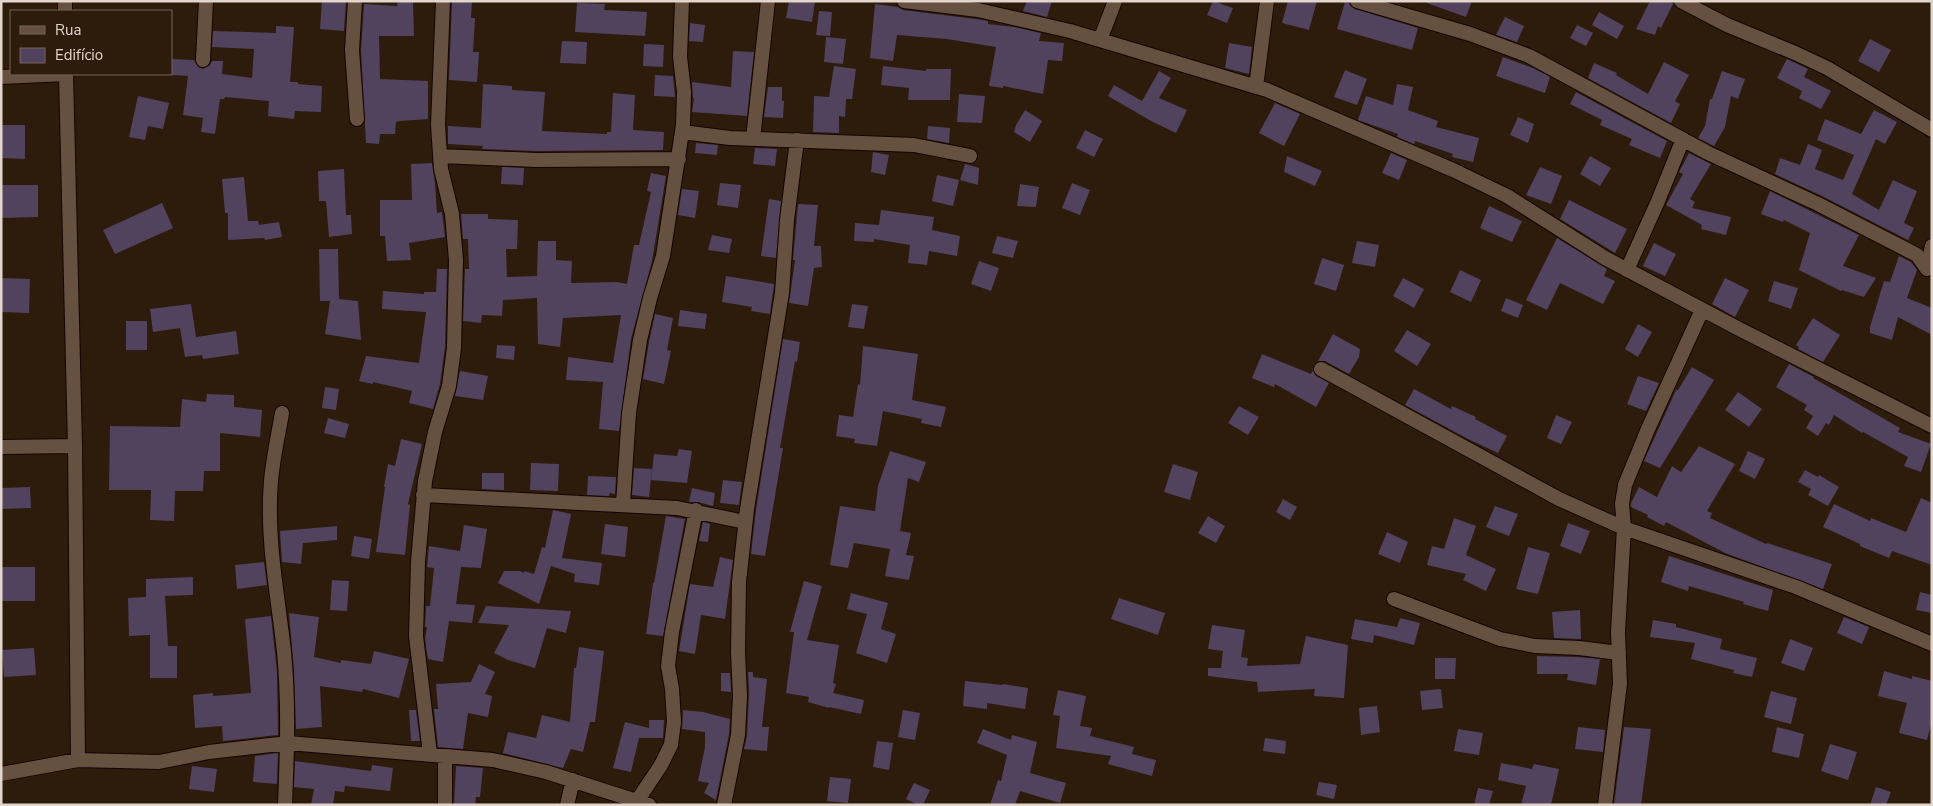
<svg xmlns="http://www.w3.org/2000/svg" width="1933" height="806" font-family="'Nunito Sans',sans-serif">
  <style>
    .building { fill: #51425e }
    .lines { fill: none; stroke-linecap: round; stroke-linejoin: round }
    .street-casing { stroke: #140500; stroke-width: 16 }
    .street { stroke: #665141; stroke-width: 14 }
  </style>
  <rect width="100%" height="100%" fill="#2d1b0c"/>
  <!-- building -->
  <path class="building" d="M322,1H346L344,31L320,29Z
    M398,1H413L414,36H379L380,79L428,81V119L400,121L396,122L395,134H380L379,144L366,143L361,50L364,4L397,6Z
    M452,1H472L471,18H475L473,52H479L477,82L449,80Z
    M789,1H815L812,22L786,18Z
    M1027,1H1052L1047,17L1023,11Z
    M1213,1L1233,8L1227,23L1207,15Z
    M1288,1H1317L1309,30L1282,23Z
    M1427,1H1472L1466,17L1427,3Z
    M1650,1H1672L1673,4L1661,28L1658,26L1655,35L1636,29Z
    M1345,2L1349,3L1355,9L1418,28L1412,50L1337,29Z
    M577,3L605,4L604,10L647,12L645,36L575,32Z
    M875,4L898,7L903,10L976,19L988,21V24L1014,27L1041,33L1039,41L1064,43L1062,61L1048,60L1043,94L1003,86V88L989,86L996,47L947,39L897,35L893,61L870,58Z
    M819,11L832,12L830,36L816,35Z
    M1599,12L1624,26L1617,39L1592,25Z
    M1505,17L1524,26L1517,42L1496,35Z
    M690,23L705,25L703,42L689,41Z
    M1577,25L1593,33L1586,46L1570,38Z
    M276,26L294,27L290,82H298V84L322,86L321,112L295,111L294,119L268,116L269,101L225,97L224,99H220L215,134L201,132L203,118L183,115L188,76L171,75V59L194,60L198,67L203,69L210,65L212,61H223L222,74L252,78L254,49L212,47L213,31L276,33Z
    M826,37L846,39L843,64L824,62Z
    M1870,39L1891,50L1879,72L1858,61Z
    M562,41L587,42L586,64L560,63Z
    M1229,43L1252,47L1249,74L1225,68Z
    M644,44L664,45L663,67L643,66Z
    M733,51L754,52L747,116L692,112L694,98H693L692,82L731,87Z
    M1503,57L1533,68L1550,77L1545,93L1496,76Z
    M1787,59L1808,69L1804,77L1831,91L1821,109L1799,98L1802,91L1777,78Z
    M1664,62L1689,75L1675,101L1680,104L1671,123L1588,78L1594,63L1617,73L1616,75L1648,94Z
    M834,66L856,69L852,99H846L845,117L839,116V133L813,132L814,96L829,97Z
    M883,66L926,71V69H951L950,100H908L909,88L881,85Z
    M1345,70L1367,79L1357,105L1334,97Z
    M1159,71L1171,78L1159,98L1187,110L1176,133L1151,121L1108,96L1114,85L1142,101Z
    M1722,71L1745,79L1738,99L1731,96L1725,127L1714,146L1698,138L1705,126L1710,99H1712Z
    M655,75L673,76L675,97L654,96Z
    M483,84L512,86V90L545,92L542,131L607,134V132H611L613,93L635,95L633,130L664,132L663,150L536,151L482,149L483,146L448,144V126L481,128Z
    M1397,84L1413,87L1408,110L1438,121L1436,127L1479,138L1473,162L1452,157L1453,154L1415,141L1414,144L1397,137L1398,134L1358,120L1366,96L1393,105Z
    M768,87H782V101H784L783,118L764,117Z
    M1576,92L1667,141L1660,158L1629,145L1632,139L1600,125L1602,120L1570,104Z
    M959,94L985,96L982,123L957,122Z
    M138,96L169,103L163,129L148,126L145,140L129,137Z
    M1275,103L1300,114L1284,146L1259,133Z
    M1025,110L1042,121L1030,142L1014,132L1016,125Z
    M1874,110L1897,122L1885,144L1876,139L1852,194L1879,210L1893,180L1917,191L1904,223L1914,228L1908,240L1822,196L1775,174L1780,158L1800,165L1808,144L1822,150L1815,169L1843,180L1854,155L1817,140L1825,119L1861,134Z
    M1518,117L1534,124L1528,143L1510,135Z
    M1,125H25V159L1,158Z
    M928,126L950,128L949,143L927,139Z
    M1085,130L1103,139L1094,157L1076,148Z
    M696,143L718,145L717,155L695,153Z
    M755,148L777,149L775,166L753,164Z
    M873,152L889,155L885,175L871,172Z
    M1391,153L1407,160L1399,180L1382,173Z
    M1689,153L1711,164L1690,199L1695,202L1692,208L1731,217L1726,235L1701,229L1702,225L1666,205L1683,174L1679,172Z
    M1287,156L1322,171L1315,186L1284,172Z
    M1590,156L1611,168L1600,186L1580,174Z
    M432,163L435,183L437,213L442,212L445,237L409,243L411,260L387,261L385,236H380V200H412L411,164Z
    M965,164L979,168L978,185L960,180Z
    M502,167L524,168L523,185L501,184Z
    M1540,167L1562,176L1551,204L1526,195Z
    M344,169L346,215H351L352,234L329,237L326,201H319L318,171Z
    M651,173L666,176L652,261L631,339L619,431L599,429L603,382L566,380L568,357L613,363L621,315L563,318L560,347L538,344L537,298L503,300L502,316L482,315L481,323L463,321L465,269H469L468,239H463L461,214H488V219L518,220L517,249H506L507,277L537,276L538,241H556V260L572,261L571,283L617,282L627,284L634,245H639L651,192L647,191Z
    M937,175L959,180L953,206L932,201Z
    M244,177L248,221H258L259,225L279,222L282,237L265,240L264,238L228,240V213H225L222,179Z
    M720,183L741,185L738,208L717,205Z
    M1072,183L1090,190L1080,215L1062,208Z
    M1020,184L1039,187L1036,207L1017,206Z
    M1,185H38V217L1,218Z
    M682,189L699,191L695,218L678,215Z
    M1770,191L1859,235L1843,266L1876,278L1864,297L1842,290L1841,291L1799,270L1810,233L1784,220L1783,222L1761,214Z
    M769,199L781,201L776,258L761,256Z
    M1569,200L1627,229L1615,253L1560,219Z
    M162,203L173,228L115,254L103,230Z
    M798,204L818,205L814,246H821L822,267L814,268L808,306L789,303L795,260H793Z
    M1489,206L1522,221L1512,242L1480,228Z
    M881,210L934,217L932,230L960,236L957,256L929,251L927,265L908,263L910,245L874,239V242L854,241L855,223L879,225Z
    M712,235L732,239L729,253L708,250Z
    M997,236L1018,241L1013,258L992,253Z
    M1557,238L1607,269L1604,276L1615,281L1603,304L1560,283L1547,310L1526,300Z
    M1357,241L1379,245L1375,267L1352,263Z
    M1654,243L1676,254L1665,276L1643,266Z
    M319,249H338L339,299L358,301L361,340L325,334L330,301H320Z
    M1899,256L1911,262L1917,270L1907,298L1932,308V335L1898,317L1892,340L1870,333V327L1884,281L1890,282Z
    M1322,258L1344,265L1336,291L1314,284Z
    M979,261L999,268L991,291L971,284Z
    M437,269H447L445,347L440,384L433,409L409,403L412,391L373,382V384L359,381L366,356L419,363L426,312L382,309L383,291L424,294V292H436Z
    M1460,270L1481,280L1471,302L1450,292Z
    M726,276L774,284L770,314L751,311L752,307L722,302Z
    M1,278L30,279L29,313L1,312Z
    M1403,278L1424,289L1414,308L1393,296Z
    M1725,278L1749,290L1735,317L1712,304Z
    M1774,281L1798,288L1791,309L1768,301Z
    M1506,298L1523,305L1518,318L1501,311Z
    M191,304L196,337L236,331L239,354L203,359L202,355L185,357L180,328L153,332L150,309Z
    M852,304L868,306L864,329L848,327Z
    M680,310L707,314L705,329L678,326Z
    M655,314L673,318L667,350L671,351L664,384L643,379L649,342Z
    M1813,318L1840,335L1823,362L1798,349L1799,347L1796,345Z
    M126,321H147V350H126Z
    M1638,324L1652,332L1638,357L1625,349Z
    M1407,330L1431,344L1417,366L1394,351Z
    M1333,334L1360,349L1359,357L1349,374L1325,361H1318Z
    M783,339L800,342L797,362L795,361L780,448H783L765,556L751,554L756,510Z
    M497,345L515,346L514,360L496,358Z
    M863,346L918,354L912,400L946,407L941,427L921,423L922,419L883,411L877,446L854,443L855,439L836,436L839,415L853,417L858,384L860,385Z
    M1262,354L1311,374L1313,370L1316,376L1329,383L1316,407L1275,384L1274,387L1252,378Z
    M1789,364L1814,377L1813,378L1900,428L1898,432L1931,444L1921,472L1904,466L1908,457L1863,432L1862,433L1834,415L1829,425L1826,423L1818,436L1806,428L1813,416L1804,410L1807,405L1776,387Z
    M1692,367L1714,380L1660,468L1644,461L1676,390H1678Z
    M460,371L488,376L483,400L455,396Z
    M1638,376L1659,383L1646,411L1627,404Z
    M325,387L339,389L336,410L322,408Z
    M1414,389L1451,409L1452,406L1476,417L1475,419L1507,436L1498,453L1466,438L1405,405Z
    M1738,392L1762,409L1749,427L1725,410Z
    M207,394L234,395V407L262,410L260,437L220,433V471H204L203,491H175L174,521L150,520L151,490H109L110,426L180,427L182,399L206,402Z
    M1239,406L1259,417L1248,435L1228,423Z
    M1556,415L1572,422L1561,444L1547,438Z
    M328,418L349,424L345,438L324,433Z
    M401,439L422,444L408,504L410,505L405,555L376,552L385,487H384L388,464L395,466Z
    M1699,446L1735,464L1707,511L1712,513L1710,518L1766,544L1767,543L1832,564L1823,589L1725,553L1666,522L1664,526L1647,517L1648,515L1631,507V503L1639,487L1657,497L1672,466L1681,472Z
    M679,449L692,451L687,483L651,480L654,454L677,456Z
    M890,451L926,462L919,482L908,478L900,531L911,533L906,555L914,556L909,580L885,576L890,549L854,543L848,568L830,565L840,506L875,511L878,486Z
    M1748,451L1765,459L1755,479L1739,471Z
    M531,463L559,464L558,491L530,490Z
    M1173,464L1198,472L1190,500L1164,492Z
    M634,468L652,469L649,497L632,495Z
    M1805,470L1818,477L1819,475L1839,487L1828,506L1808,495L1811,489L1798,482Z
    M482,473H504V490L482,489Z
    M588,476L616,477L615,494L610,493L609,496L587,495Z
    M723,480L742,482L739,505L720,503Z
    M30,487L31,508L1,509V488Z
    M692,488L715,493L713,506L698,502H689Z
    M1921,498L1932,503V565L1892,551L1889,558L1860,546V544L1823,527L1834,504L1870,521L1871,518L1906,532Z
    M1283,499L1297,507L1290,520L1276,512Z
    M1495,506L1518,514L1509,536L1486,527Z
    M553,510L571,514L562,558L602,563L599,585L574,582L575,574L551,566L539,604L498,583L504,571H520L524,573V571L534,574L542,547L545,548Z
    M666,516L685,519L663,636L646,634L653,583H654Z
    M1208,516L1225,526L1216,543L1198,533Z
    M1454,518L1476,526L1466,555L1496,569L1486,591L1463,580L1466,574L1427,565L1432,546L1444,549Z
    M703,522L710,524L708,542L699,541Z
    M1568,523L1590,531L1581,554L1560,546Z
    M605,524L628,527L625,557L601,554Z
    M464,525L487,529L481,568L461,567L456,604L475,605L472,623L449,621L443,662L428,659L425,639L427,627H425L426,606H430L434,568L427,567L429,546L460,551Z
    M337,526V540L303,543L301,564L282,562L280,531Z
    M1387,532L1408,542L1400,563L1378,554Z
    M354,536L372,539L369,559L351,556Z
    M1528,547L1550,553L1538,594L1516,589Z
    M1669,556L1773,590L1768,611L1743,604L1744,602L1689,586L1688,591L1661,582Z
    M720,557L733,560L725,619L701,615L695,654L679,651L690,584L713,587Z
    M264,562L267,585L237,589L235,565Z
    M1,567H35V601H1Z
    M193,577V595L165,596L168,646H177V678H150V635L129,636L128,598L146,597V579Z
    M332,580L349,581L347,611L330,610Z
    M804,581L822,586L807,640L839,645L833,683L836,684L833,693L864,700L861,714L829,707V708L808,702L809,697L786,693L794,632H790Z
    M1920,592L1932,595V613L1916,610Z
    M851,593L888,603L881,629L896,634L887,663L856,653L867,614L847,609Z
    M1119,598L1165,613L1158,635L1111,619Z
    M486,606L571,611L566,633L547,628L535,668L508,660L494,653L509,625L478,623Z
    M1580,610L1581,639L1554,638L1552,612Z
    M289,613L319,617L314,657L341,663V660L371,664L374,651L409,659L399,698L363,689L362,692L320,686L322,727L296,729L294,670Z
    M271,616L277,672L278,735L223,741L222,726L195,728L193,695L213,693V696L251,693L245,619Z
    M1844,617L1869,627L1862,644L1837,633Z
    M1400,618L1420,623L1414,645L1374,635L1373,643L1351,639L1355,619L1397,627Z
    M1653,620L1676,624V627L1722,639L1720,649L1757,658L1752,677L1733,673L1734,670L1691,659L1695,643L1650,637Z
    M1212,625L1245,630L1241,657L1248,658L1247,666L1300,664L1306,636L1348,645L1344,698L1314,696L1315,689L1258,692L1257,682L1208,676V668H1221L1223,651L1208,649Z
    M1790,639L1813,648L1804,671L1781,663Z
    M579,647L604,651L595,722H590L583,752L571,749L563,768L503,753L508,732L536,738L542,715L570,722L574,668H576Z
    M34,648L36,675L4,677L2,650Z
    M1537,656L1578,657L1600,659L1596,685L1567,680L1568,674H1537Z
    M1435,658H1456L1455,679H1435Z
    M479,664L495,672L485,694L492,696L488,717L468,713L463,749L438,747L434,709H438L436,684L471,682Z
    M1884,671L1912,679V676L1932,681V721L1927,740L1899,733L1907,703L1878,696Z
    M748,672H753V677L767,679L762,727H769L767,751L744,749L747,736L749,692Z
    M721,673H730L731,692L721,691Z
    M965,681L1002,685L1003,684L1028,688L1025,709L987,703V709L963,706Z
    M1441,689L1443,708L1422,710L1420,691Z
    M1058,690L1086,696L1080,726L1092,728L1090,736L1134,747L1132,754L1156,760L1152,776L1108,764L1111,756L1056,748L1060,716L1053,715Z
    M1771,691L1797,698L1791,724L1764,717Z
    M1377,706L1380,732L1361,735L1359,708Z
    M409,710H416L420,741H411Z
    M683,710L703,712L730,719L729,734L716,800L704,793L709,783L698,781L705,747V732L682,729Z
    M903,710L920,713L915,740L898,737Z
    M649,720H664L663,738H639L631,772L613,768L625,722L649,728Z
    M1578,727L1605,730L1603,752L1575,749Z
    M1624,727L1651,729L1641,805H1614Z
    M1777,727L1804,734L1799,758L1772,752Z
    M983,729L1011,740L1012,735L1037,742L1030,773L1066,783L1060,803L1020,791L1015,805H990L998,780L1001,781L1007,755L977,743Z
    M1458,729L1483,733L1479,755L1454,751Z
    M1265,738L1286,741L1285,754L1263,751Z
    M877,741L893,743L889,770L873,767Z
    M1830,744L1857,752L1848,780L1821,771Z
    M278,753L277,784L253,782L255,756Z
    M295,761L371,771L372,765L393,768L390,791L345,786L344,792L335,791L333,805H311L314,789L294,787Z
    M1501,763L1532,769L1534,764L1559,769L1551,805H1521L1526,786L1498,780Z
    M192,766L217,769L214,792L189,789Z
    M456,766L483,768L480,797H476L475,805H454Z
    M830,777L851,779L848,803L827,801Z
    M1319,782L1337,785L1334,799L1316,795Z
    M914,783L930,790L923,805H918L906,799Z
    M1876,787L1891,792L1886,805H1870Z
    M1478,788L1493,791L1489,805H1474Z"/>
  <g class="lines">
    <defs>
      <path id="street" d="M65,1V11
        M355,1L352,50L357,119
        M904,1L978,10L1070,31L1267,90L1453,170L1507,196L1605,258L1741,330L1932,426
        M1357,1L1470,34L1529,56L1708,153L1818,204L1917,255L1927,269L1932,246
        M1681,1L1727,25L1795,53L1827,68L1932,130
        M1100,40L1115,1
        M203,60L206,1
        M66,74L75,446L78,760
        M1,77L66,74
        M1256,87L1267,1
        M682,132L730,138L914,145L970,156
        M753,139L768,1
        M440,156L536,160L679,159
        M1627,270L1658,201L1683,139
        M1321,369L1559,499L1624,528L1796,587L1932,644
        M282,413C278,436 273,459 271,481C266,539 278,595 284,652C289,703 287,754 285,805
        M1,447L75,446
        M423,495L677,508L745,522
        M623,504L629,413L640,340L650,298L663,256L683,125L684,92L680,57L682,1
        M1394,599L1500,639L1535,646L1579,648L1619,653
        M430,754L416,636L418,562L425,481L435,432L449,386L454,348L456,260L452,214L441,169L438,125L443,1
        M1,774L78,760L159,762L209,752L288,743L493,760L546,772L649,805
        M637,801L661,765L671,745L674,722L672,689L668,666L672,632L696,510
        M445,805V756
        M567,805L573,780
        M724,805L738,735L740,696L738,652L739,582L747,509L782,293L787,220L797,140
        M1605,805L1620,684L1618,632L1624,528L1622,504L1625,485L1648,429L1702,310"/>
    </defs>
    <!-- street casing -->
    <use href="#street" class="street-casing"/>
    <!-- street -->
    <use href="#street" class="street"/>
  </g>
  <!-- border -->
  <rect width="1933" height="806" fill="none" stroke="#e2d5cc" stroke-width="5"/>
  <!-- legend -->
  <rect x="10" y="10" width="162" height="65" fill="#2d1b0c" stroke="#756559"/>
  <rect x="20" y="26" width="25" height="8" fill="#665141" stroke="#756559"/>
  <text x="55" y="35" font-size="15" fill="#e2d5cc">Rua</text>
  <rect x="20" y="48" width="25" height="15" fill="#51425e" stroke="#756559"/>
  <text x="55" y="60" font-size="15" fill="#e2d5cc">Edifício</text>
</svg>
